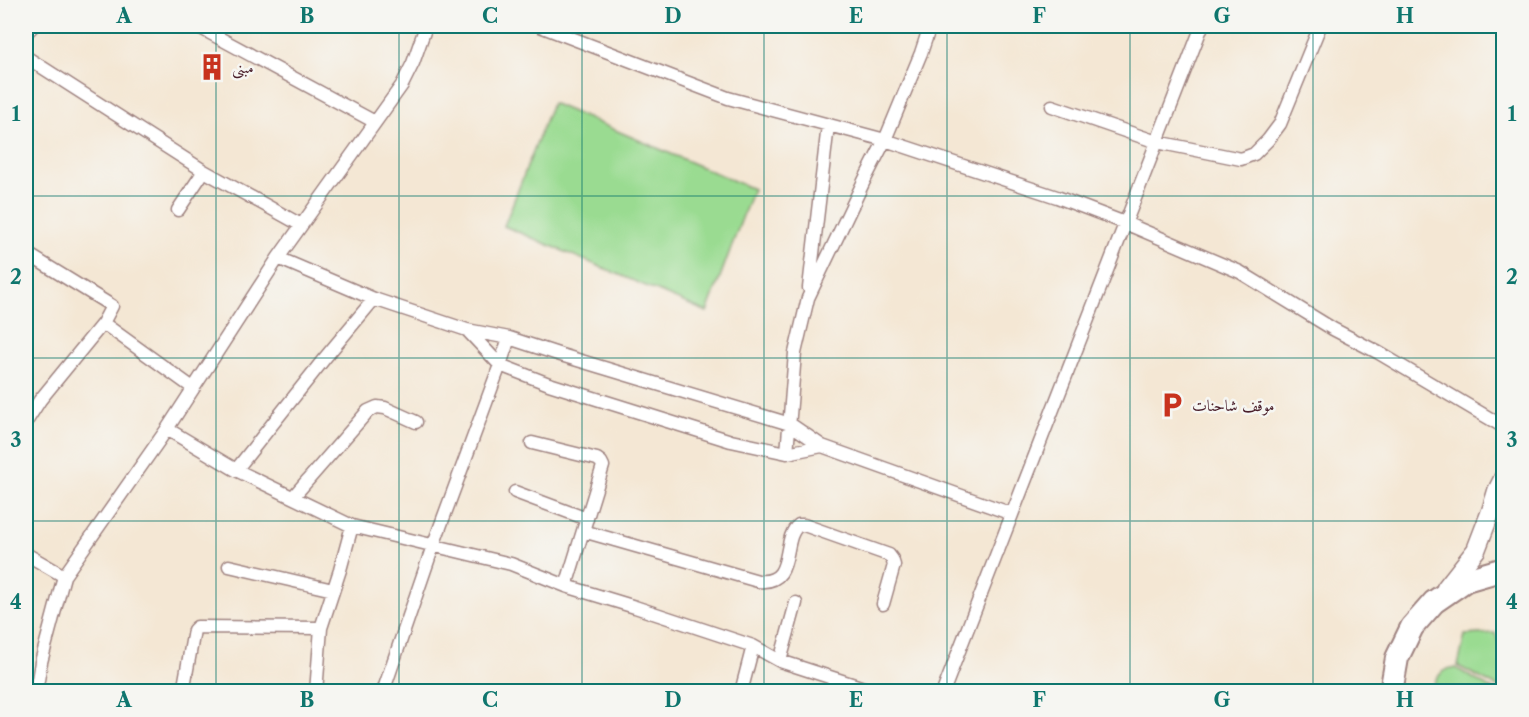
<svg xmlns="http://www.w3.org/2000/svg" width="1529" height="717" font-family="'Libre Caslon Text',Amiri,serif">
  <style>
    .green { fill: #9adb91; stroke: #727d5e; stroke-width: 1.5 }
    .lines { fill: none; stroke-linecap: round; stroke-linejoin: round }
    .street-casing { stroke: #9f8380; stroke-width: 15 }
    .secondary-casing { stroke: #9f8380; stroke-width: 21 }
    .highway-casing { stroke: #9f8380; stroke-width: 26 }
    .street { stroke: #fff; stroke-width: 12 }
    .secondary { stroke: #fff; stroke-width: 18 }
    .highway { stroke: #fff; stroke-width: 22 }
    .grid { fill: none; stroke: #0f766e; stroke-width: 1.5; stroke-opacity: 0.55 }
    .labels { text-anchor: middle; stroke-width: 5; stroke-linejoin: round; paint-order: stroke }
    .poi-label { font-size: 16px; fill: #4a1f2b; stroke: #f6f6f2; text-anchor: start }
    .neatline { fill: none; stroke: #0f766e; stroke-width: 2 }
    .grid-label { font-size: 20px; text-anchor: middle; font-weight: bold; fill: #0f766e }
  </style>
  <rect width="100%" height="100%" fill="#f6f6f2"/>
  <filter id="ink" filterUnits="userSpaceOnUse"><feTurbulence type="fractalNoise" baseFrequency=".0167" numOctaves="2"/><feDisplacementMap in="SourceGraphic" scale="12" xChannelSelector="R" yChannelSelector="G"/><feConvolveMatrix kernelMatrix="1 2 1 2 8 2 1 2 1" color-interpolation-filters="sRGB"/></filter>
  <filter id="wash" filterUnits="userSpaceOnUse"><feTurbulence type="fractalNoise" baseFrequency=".008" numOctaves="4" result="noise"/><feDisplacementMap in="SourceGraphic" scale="24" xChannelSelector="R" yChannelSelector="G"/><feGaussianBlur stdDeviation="1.35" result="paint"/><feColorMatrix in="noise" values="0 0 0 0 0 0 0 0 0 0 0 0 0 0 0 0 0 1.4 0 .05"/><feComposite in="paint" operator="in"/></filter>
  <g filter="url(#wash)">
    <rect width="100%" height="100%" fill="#f4e7d4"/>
    <!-- green -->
    <path class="green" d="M552,103L753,189L707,312L504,226Z
      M1495,633L1503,653V681L1499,688L1458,666L1465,635Z
      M1450,668H1456L1495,691H1434C1433,680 1439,673 1450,668Z"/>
  </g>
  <g filter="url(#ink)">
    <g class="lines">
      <defs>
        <path id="street" d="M197,26L375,122
          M540,26L728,98L885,140L1057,197L1125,223L1240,272L1333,329L1379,353L1504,427
          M26,33L33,26
          M26,57L204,171
          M1052,106L1157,142L1241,159L1254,154L1268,140L1280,124L1320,26
          M178,210L204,171L301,225
          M26,253L112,306L103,323L40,400L26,422
          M278,258L374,299L467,330L509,338L561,355L790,424L822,446L1012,514
          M809,288L828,125
          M103,323L193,388
          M467,330L500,365L549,384L731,441L787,453L822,446
          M167,429L236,470L324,359L374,299
          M532,443L597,459L601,462L603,466L566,586
          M787,453L795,353L808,298L864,181L885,140L921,53L930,26
          M236,470L352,526L511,564L566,586L635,607L753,646L780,661L876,692
          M515,492L587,519
          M293,497L368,411L377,407L385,408L416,422
          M583,531L758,581C797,585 780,538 799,525H804L889,555L892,559L894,565L883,604
          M26,554L64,576
          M229,566L333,590
          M780,661L796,603
          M36,692L41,662L64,576L167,429L278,258L402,85L413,63L426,26
          M183,692L194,630L197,627L321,628
          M316,692L321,628L340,570L352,526
          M383,692L433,546L500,365L509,338
          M741,692L753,646
          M943,692L1202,26"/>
        <path id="secondary" d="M1446,588L1476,550L1491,511L1497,491L1504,477"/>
        <path id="highway" d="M1391,692L1397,658L1412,627L1434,602L1466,580L1504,569"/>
      </defs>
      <!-- street casing -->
      <use href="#street" class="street-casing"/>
      <!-- secondary casing -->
      <use href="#secondary" class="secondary-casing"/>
      <!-- highway casing -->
      <use href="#highway" class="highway-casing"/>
      <!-- street -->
      <use href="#street" class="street"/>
      <!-- secondary -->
      <use href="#secondary" class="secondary"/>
      <!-- highway -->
      <use href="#highway" class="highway"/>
    </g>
  </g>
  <!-- grid -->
  <path class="grid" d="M216,26V692M399,26V692M582,26V692M764,26V692M947,26V692M1130,26V692M1313,26V692M26,196H1504M26,358H1504M26,521H1504"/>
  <!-- icons -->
  <defs>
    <symbol id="building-bare" viewBox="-9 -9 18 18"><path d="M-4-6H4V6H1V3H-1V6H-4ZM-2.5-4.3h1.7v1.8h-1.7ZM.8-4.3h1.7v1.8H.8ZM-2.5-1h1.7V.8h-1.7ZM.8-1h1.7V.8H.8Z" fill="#c8321e" stroke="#f6f6f2" stroke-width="2.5" paint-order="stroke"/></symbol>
    <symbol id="parking-bare" viewBox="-9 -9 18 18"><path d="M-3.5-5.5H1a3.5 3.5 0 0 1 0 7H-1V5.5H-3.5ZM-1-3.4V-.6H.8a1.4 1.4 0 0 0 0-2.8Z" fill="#c8321e" stroke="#f6f6f2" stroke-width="2.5" paint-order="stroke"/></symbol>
  </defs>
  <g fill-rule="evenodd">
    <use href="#building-bare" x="193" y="48" width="38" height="38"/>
    <use href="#parking-bare" x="1153" y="386" width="38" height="38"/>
  </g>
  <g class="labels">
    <!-- poi labels -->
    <g class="poi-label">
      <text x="232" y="73">مبنى</text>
      <text x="1192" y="411">موقف شاحنات</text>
    </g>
  </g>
  <!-- margin -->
  <rect width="1529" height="717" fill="none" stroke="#f6f6f2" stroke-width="66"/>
  <rect x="33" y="33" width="1463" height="651" class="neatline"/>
  <g class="grid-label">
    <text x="124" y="23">A</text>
    <text x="307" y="23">B</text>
    <text x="490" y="23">C</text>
    <text x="673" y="23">D</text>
    <text x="856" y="23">E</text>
    <text x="1039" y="23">F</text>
    <text x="1222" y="23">G</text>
    <text x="1405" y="23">H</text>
    <text x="16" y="121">1</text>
    <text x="1512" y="121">1</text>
    <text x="16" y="284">2</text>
    <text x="1512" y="284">2</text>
    <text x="16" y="447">3</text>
    <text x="1512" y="447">3</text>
    <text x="16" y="609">4</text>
    <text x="1512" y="609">4</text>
    <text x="124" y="707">A</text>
    <text x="307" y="707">B</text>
    <text x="490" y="707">C</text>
    <text x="673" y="707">D</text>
    <text x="856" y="707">E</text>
    <text x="1039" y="707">F</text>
    <text x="1222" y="707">G</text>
    <text x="1405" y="707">H</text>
  </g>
</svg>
